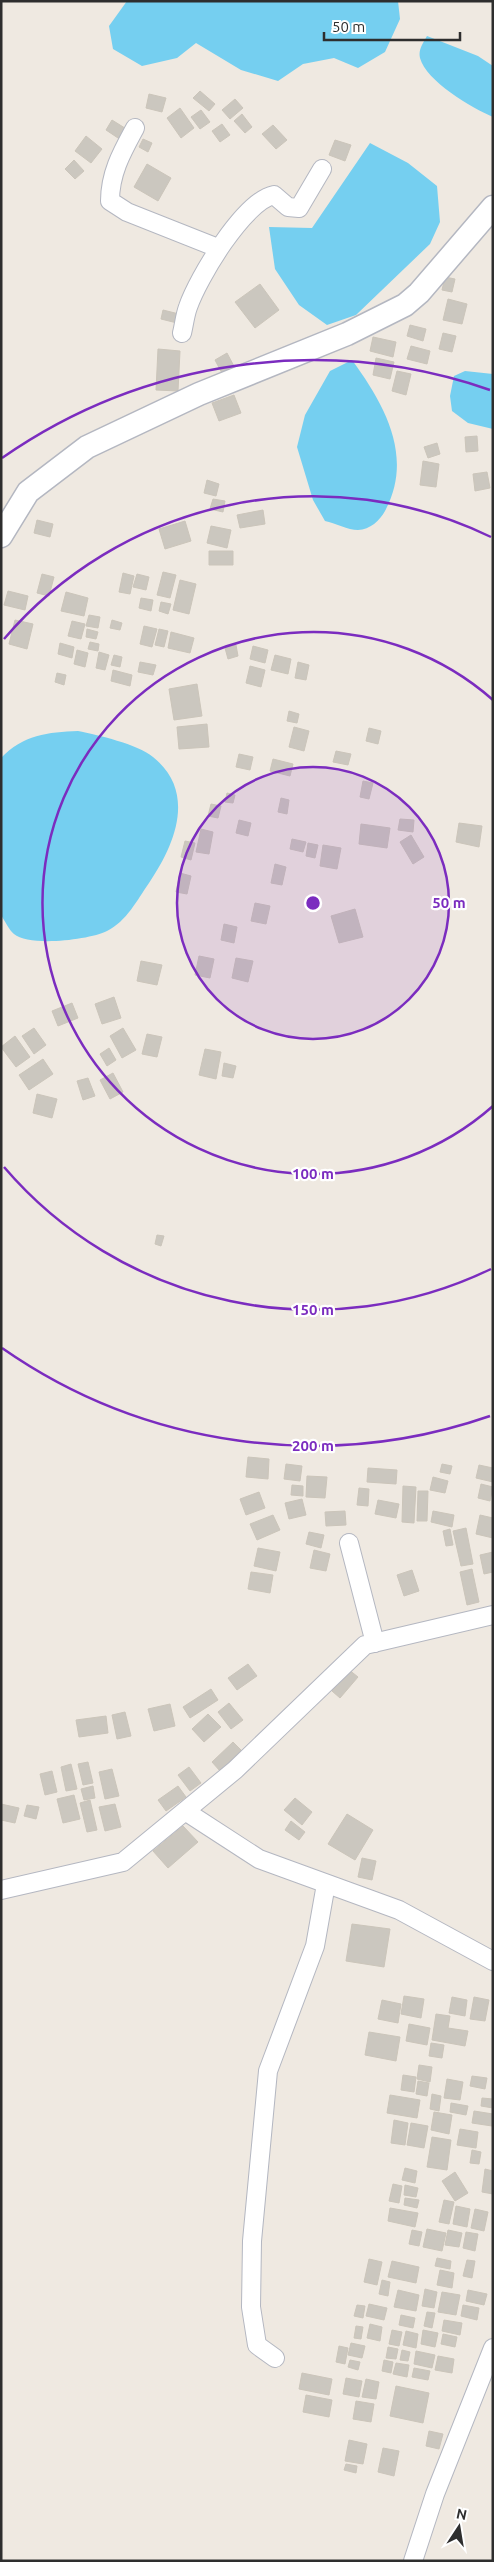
<svg xmlns="http://www.w3.org/2000/svg" width="494" height="2562" font-family="Ubuntu,sans-serif">
  <style>
    .water { fill: #75cff0 }
    .building { fill: #cbc7bf; stroke: #cbc5ba }
    .lines { fill: none; stroke-linecap: round; stroke-linejoin: round }
    .minor-casing { stroke: #b4b7c1; stroke-width: 20 }
    .tertiary-casing { stroke: #b4b7c1; stroke-width: 25 }
    .minor { stroke: #fff; stroke-width: 18 }
    .tertiary { stroke: #fff; stroke-width: 22 }
    .ring { fill: none; stroke: #7b2cbf; stroke-width: 2.5 }
    .centre { fill: #7b2cbf; stroke: #fff; stroke-width: 2.5 }
    .ring-label { font-size: 15px; text-anchor: middle; font-weight: bold; fill: #7b2cbf; stroke: #fff; stroke-width: 4.5; stroke-linejoin: round; paint-order: stroke }
  </style>
  <rect width="100%" height="100%" fill="#efe9e1"/>
  <!-- water -->
  <path class="water" d="M127,1H398L400,19L385,52L358,68L334,58L303,64L278,81L241,70L196,43L177,58L142,66L113,49L109,26Z
    M427,36L478,56L493,66V117C472,108 426,81 420,58C418,50 423,43 427,36Z
    M370,143L408,163L437,186L440,222L430,244L356,315L327,325L299,305L275,269L269,227L312,228Z
    M352,360C385,405 414,457 385,511C380,520 370,530 358,530C348,530 335,523 325,521L313,500L297,447L305,415L330,371Z
    M465,371L493,374V429L468,423L452,411L450,396L454,376Z
    M78,731C98,735 137,744 153,757C197,792 175,845 149,883C137,900 127,921 107,931C89,940 29,947 14,934C9,930 5,921 1,915V758C23,735 48,732 78,731Z"/>
  <!-- building -->
  <path class="building" d="M200,91L215,104L209,111L193,98Z
    M149,94L166,98L162,112L146,108Z
    M235,99L243,108L230,119L222,110Z
    M180,108L194,128L181,138L167,118Z
    M201,110L210,122L200,129L191,117Z
    M242,114L252,127L245,133L234,121Z
    M112,120L128,130L121,140L106,130Z
    M222,124L230,135L220,142L212,131Z
    M273,125L287,140L276,149L262,134Z
    M86,136L102,149L91,163L75,151Z
    M143,139L152,143L148,152L139,147Z
    M335,140L351,145L345,161L329,155Z
    M74,160L84,171L75,179L65,169Z
    M147,164L171,178L158,201L134,187Z
    M445,277L455,279L452,292L442,290Z
    M260,284L279,310L255,328L235,302Z
    M448,299L467,304L462,324L443,320Z
    M163,310L179,314L177,323L161,319Z
    M410,325L426,329L423,341L407,336Z
    M443,333L456,336L452,352L439,349Z
    M373,337L396,342L393,357L370,351Z
    M411,346L430,351L427,364L407,359Z
    M158,349L180,351L178,391L156,390Z
    M227,353L236,370L224,377L215,360Z
    M376,358L394,362L390,379L373,375Z
    M397,371L411,374L406,395L392,391Z
    M234,395L241,413L219,421L212,403Z
    M477,436L478,451L466,452L465,437Z
    M437,443L440,454L428,458L424,447Z
    M423,461L439,464L436,487L420,485Z
    M487,472L490,488L475,491L473,474Z
    M207,480L219,484L216,496L204,493Z
    M213,499L225,501L223,512L210,509Z
    M263,510L265,524L240,528L237,515Z
    M37,520L53,524L50,537L34,533Z
    M185,521L191,541L165,549L159,529Z
    M211,526L231,530L227,548L207,543Z
    M209,551H233V565H209Z
    M163,572L176,575L170,598L157,595Z
    M123,573L134,576L130,594L119,592Z
    M42,574L54,577L49,596L37,593Z
    M137,574L149,577L146,590L133,587Z
    M180,580L196,584L189,614L173,610Z
    M8,591L28,596L25,610L4,605Z
    M66,592L88,598L84,616L61,611Z
    M141,598L153,600L151,611L139,608Z
    M161,602L171,604L168,614L159,611Z
    M89,615L100,617L98,628L86,626Z
    M15,620L33,624L27,649L9,644Z
    M112,620L122,623L120,630L110,628Z
    M72,621L85,624L81,639L68,636Z
    M144,626L157,629L152,647L140,644Z
    M87,629L98,632L96,639L86,637Z
    M159,629L168,631L164,647L155,645Z
    M171,632L194,638L190,653L168,648Z
    M90,642L99,644L98,651L88,649Z
    M60,643L74,647L72,658L58,654Z
    M236,645L238,656L228,659L225,648Z
    M253,646L268,650L265,663L250,659Z
    M77,650L88,653L85,667L74,664Z
    M99,652L109,655L105,670L96,668Z
    M114,655L122,657L120,667L111,665Z
    M275,655L291,659L288,674L271,670Z
    M140,662L156,665L153,675L138,672Z
    M298,662L309,665L306,680L295,678Z
    M250,666L265,670L261,687L246,683Z
    M113,670L132,675L130,686L111,681Z
    M57,673L66,675L64,685L55,682Z
    M197,684L202,716L174,720L169,689Z
    M289,711L299,714L297,723L287,721Z
    M207,724L209,747L179,749L177,727Z
    M294,727L309,731L304,751L289,747Z
    M369,728L381,731L378,744L366,741Z
    M336,751L351,754L348,765L333,762Z
    M239,754L253,757L250,770L236,767Z
    M273,759L293,764L290,776L270,771Z
    M363,781L373,783L369,799L360,797Z
    M227,793L235,795L233,803L225,802Z
    M281,798L289,800L287,814L278,812Z
    M211,804L221,806L218,818L208,816Z
    M400,819L414,820L413,832L398,830Z
    M239,820L251,823L248,836L236,833Z
    M459,823L482,826L479,847L456,842Z
    M361,824L390,828L387,848L359,844Z
    M201,829L213,832L209,854L196,852Z
    M411,835L424,857L413,864L400,842Z
    M292,839L306,842L303,852L290,849Z
    M185,841L195,843L191,860L181,857Z
    M308,843L318,845L315,858L306,856Z
    M323,845L341,848L337,869L320,866Z
    M275,864L286,867L282,885L271,883Z
    M180,873L191,876L187,894L176,892Z
    M255,903L270,906L266,924L251,921Z
    M355,909L363,937L339,943L331,916Z
    M224,924L237,927L234,943L221,940Z
    M199,956L214,959L210,978L195,975Z
    M236,958L253,961L248,982L232,978Z
    M141,961L162,965L157,985L137,981Z
    M114,997L121,1018L102,1024L95,1004Z
    M72,1003L78,1018L58,1026L52,1011Z
    M34,1028L46,1045L34,1054L22,1036Z
    M123,1028L136,1050L122,1058L110,1036Z
    M147,1034L162,1037L157,1057L142,1054Z
    M15,1036L30,1057L16,1067L1,1047Z
    M109,1048L116,1060L107,1066L100,1054Z
    M205,1049L221,1052L216,1079L199,1075Z
    M43,1059L53,1074L29,1090L19,1075Z
    M224,1063L236,1066L233,1078L222,1076Z
    M113,1073L123,1092L110,1099L100,1080Z
    M88,1078L95,1096L83,1100L77,1081Z
    M37,1094L57,1099L52,1118L33,1113Z
    M157,1235L164,1236L161,1246L155,1244Z
    M248,1457L269,1459L268,1479L246,1477Z
    M286,1464L302,1466L300,1481L284,1479Z
    M442,1464L452,1466L450,1474L440,1472Z
    M479,1465L493,1468V1482L476,1478Z
    M368,1468L397,1470L396,1484L367,1482Z
    M307,1476L327,1477L325,1498L306,1497Z
    M433,1477L448,1481L445,1493L430,1490Z
    M481,1484L493,1487L490,1501L478,1498Z
    M292,1485L303,1486V1496L291,1495Z
    M403,1486L416,1487L414,1523L402,1522Z
    M359,1488L369,1489L368,1506L357,1505Z
    M418,1491H428L427,1521H417Z
    M259,1492L265,1508L246,1515L240,1499Z
    M302,1499L306,1515L289,1519L285,1503Z
    M378,1500L399,1504L396,1518L375,1514Z
    M345,1511L346,1525L326,1526L325,1512Z
    M433,1511L454,1515L452,1527L431,1522Z
    M273,1515L280,1530L257,1540L250,1524Z
    M480,1515L493,1518V1538L476,1534Z
    M466,1528L473,1564L461,1566L453,1531Z
    M450,1529L453,1545L446,1546L443,1531Z
    M309,1532L324,1535L321,1548L306,1544Z
    M258,1548L280,1552L276,1571L254,1566Z
    M314,1550L330,1554L326,1571L310,1568Z
    M493,1552V1572L484,1574L480,1555Z
    M472,1569L479,1602L467,1605L460,1572Z
    M412,1570L419,1591L404,1596L397,1575Z
    M251,1572L273,1575L270,1593L248,1589Z
    M248,1664L257,1676L237,1690L228,1678Z
    M348,1669L358,1677L340,1698L332,1691Z
    M211,1689L218,1700L190,1718L183,1707Z
    M229,1703L243,1720L231,1729L218,1712Z
    M170,1704L175,1726L154,1731L148,1709Z
    M125,1712L131,1736L117,1739L112,1715Z
    M208,1714L221,1727L204,1742L192,1729Z
    M106,1716L108,1733L79,1737L76,1720Z
    M233,1742L241,1750L220,1771L212,1762Z
    M88,1762L93,1783L83,1785L78,1764Z
    M71,1764L77,1789L66,1791L61,1767Z
    M189,1767L201,1783L190,1791L178,1775Z
    M112,1769L119,1796L105,1799L99,1772Z
    M52,1771L57,1792L45,1795L40,1774Z
    M93,1786L95,1798L84,1800L81,1789Z
    M178,1786L186,1797L166,1811L158,1800Z
    M74,1795L80,1819L63,1823L57,1799Z
    M295,1798L312,1812L302,1825L284,1810Z
    M90,1800L97,1830L87,1832L80,1803Z
    M1,1804L19,1808L15,1823L1,1820Z
    M115,1804L121,1827L105,1831L99,1807Z
    M27,1805L39,1807L36,1819L24,1816Z
    M347,1814L373,1830L355,1860L328,1844Z
    M291,1821L305,1832L299,1840L285,1830Z
    M183,1826L198,1842L168,1868L153,1851Z
    M362,1858L376,1861L372,1880L358,1877Z
    M352,1924L390,1929L384,1967L346,1961Z
    M404,1996L424,1999L421,2018L401,2014Z
    M452,1997L467,2000L465,2016L449,2013Z
    M474,1997L489,2000L485,2021L470,2019Z
    M382,2000L401,2004L398,2023L378,2019Z
    M436,2014L450,2016L448,2028L468,2031L465,2046L432,2040Z
    M409,2024L430,2028L427,2045L406,2041Z
    M369,2032L400,2037L396,2061L365,2055Z
    M431,2043L444,2045L442,2058L429,2056Z
    M419,2065L432,2067L430,2082L417,2079Z
    M403,2075L416,2077L414,2092L401,2090Z
    M472,2076L487,2078L485,2089L470,2086Z
    M447,2079L463,2082L460,2100L444,2098Z
    M418,2081L429,2083L427,2096L416,2094Z
    M432,2094L441,2096L439,2111L430,2109Z
    M390,2095L420,2100L417,2118L387,2113Z
    M482,2098L493,2099V2108L481,2106Z
    M451,2103L468,2106L466,2115L450,2112Z
    M474,2111L493,2114L492,2126L472,2123Z
    M434,2112L452,2115L449,2134L431,2130Z
    M394,2120L408,2123L405,2145L391,2143Z
    M411,2123L428,2126L424,2148L407,2145Z
    M460,2129L478,2132L476,2148L457,2145Z
    M432,2137L451,2140L447,2170L427,2167Z
    M472,2150L481,2152L479,2164L470,2163Z
    M405,2168L417,2171L415,2183L402,2180Z
    M485,2169L493,2171V2194L482,2192Z
    M455,2172L468,2193L455,2201L442,2181Z
    M393,2184L402,2186L399,2203L389,2201Z
    M405,2185L418,2188L416,2197L404,2195Z
    M405,2198L419,2200L417,2208L404,2205Z
    M444,2200L454,2202L449,2224L439,2222Z
    M456,2206L470,2209L467,2227L453,2224Z
    M390,2208L418,2213L415,2227L388,2221Z
    M475,2209L488,2212L484,2231L471,2228Z
    M427,2229L446,2233L442,2251L423,2247Z
    M412,2230L422,2232L419,2246L409,2244Z
    M448,2230L462,2233L459,2247L445,2245Z
    M466,2232L478,2234L475,2251L463,2248Z
    M437,2258L451,2261L450,2269L435,2266Z
    M369,2259L382,2262L377,2285L364,2282Z
    M467,2260L475,2261L472,2278L463,2276Z
    M392,2261L419,2267L416,2283L388,2277Z
    M440,2270L454,2273L452,2288L437,2285Z
    M382,2280L390,2282L388,2296L379,2294Z
    M425,2289L437,2292L434,2308L422,2306Z
    M398,2290L419,2295L416,2311L394,2307Z
    M468,2290L487,2294L484,2305L466,2301Z
    M442,2292L460,2295L456,2315L438,2312Z
    M369,2304L387,2308L384,2320L366,2316Z
    M357,2305L365,2306L363,2318L354,2316Z
    M463,2305L479,2308L477,2320L461,2316Z
    M427,2312L435,2313L432,2328L424,2326Z
    M401,2315L415,2318L413,2328L399,2325Z
    M444,2320L462,2323L460,2335L442,2331Z
    M370,2324L382,2327L380,2341L367,2338Z
    M356,2326L363,2327L361,2339L354,2338Z
    M392,2330L402,2332L399,2346L389,2344Z
    M423,2330L438,2333L435,2347L421,2344Z
    M406,2331L418,2334L416,2348L403,2345Z
    M443,2334L457,2337L455,2347L441,2344Z
    M351,2343L365,2346L362,2358L348,2355Z
    M339,2346L348,2348L345,2364L336,2362Z
    M388,2347L398,2349L396,2359L386,2358Z
    M402,2350L410,2352L408,2361L400,2360Z
    M416,2351L435,2355L432,2368L414,2364Z
    M438,2356L454,2359L452,2373L435,2370Z
    M350,2360L360,2362L358,2370L348,2367Z
    M384,2360L393,2362L391,2373L382,2371Z
    M396,2363L409,2365L407,2377L393,2374Z
    M414,2368L430,2371L428,2380L412,2377Z
    M302,2373L332,2379L329,2395L299,2389Z
    M346,2378L362,2381L359,2397L343,2394Z
    M366,2379L379,2382L376,2399L362,2397Z
    M396,2386L429,2393L423,2423L390,2416Z
    M306,2395L332,2400L329,2417L303,2412Z
    M356,2401L374,2404L371,2422L353,2419Z
    M429,2431L443,2434L439,2449L426,2446Z
    M349,2440L367,2444L363,2464L345,2461Z
    M383,2448L399,2451L394,2476L378,2472Z
    M346,2464L357,2466L356,2473L344,2470Z"/>
  <g class="lines">
    <defs>
      <path id="minor" d="M135,128C122,152 110,173 110,201L127,212L218,248
        M182,333C184,325 185,315 188,307C198,278 244,201 274,195L288,207L299,208L322,169
        M349,1543L375,1643
        M185,1811L259,1859L399,1910L493,1961
        M1,1890L123,1862L235,1770L365,1645L493,1615
        M275,2358L257,2345L251,2307L252,2241L268,2071L315,1946L326,1884
        M413,2561L435,2494L493,2348"/>
      <path id="tertiary" d="M1,536L28,492L87,447L199,394L347,334L405,305L419,293L493,207"/>
    </defs>
    <!-- minor casing -->
    <use href="#minor" class="minor-casing"/>
    <!-- tertiary casing -->
    <use href="#tertiary" class="tertiary-casing"/>
    <!-- minor -->
    <use href="#minor" class="minor"/>
    <!-- tertiary -->
    <use href="#tertiary" class="tertiary"/>
  </g>
  <!-- distance rings -->
  <circle cx="313" cy="903" r="136" fill="#7b2cbf" fill-opacity=".12"/>
  <g class="ring">
    <circle cx="313" cy="903" r="136"/>
    <path d="M493 1106A271 271 0 1 1 493 700"/>
    <path d="M491 1269A407 407 0 0 1 4 1167M4 639A407 407 0 0 1 491 537"/>
    <path d="M490 1416A543 543 0 0 1 2 1348M2 458A543 543 0 0 1 490 390"/>
  </g>
  <circle cx="313" cy="903" r="8" class="centre"/>
  <g class="ring-label">
    <text x="449" y="908">50 m</text>
    <text x="313" y="1179">100 m</text>
    <text x="313" y="1315">150 m</text>
    <text x="313" y="1451">200 m</text>
  </g>
  <!-- border -->
  <rect width="494" height="2562" fill="none" stroke="#2e2e2e" stroke-width="5"/>
  <!-- north arrow -->
  <g transform="translate(459 2527) rotate(12)" stroke="#ffffff" stroke-width="4" paint-order="stroke">
  <path d="M0-4L9 19L0 12L-9 19Z" fill="#2e2e2e"/>
  <text y="-8" font-size="14" font-weight="bold" text-anchor="middle" fill="#2e2e2e">N</text>
  </g>
  <!-- scale -->
  <path d="M324 32v8h136v-8" fill="none" stroke="#2e2e2e" stroke-width="2.5"/>
  <text x="332" y="32" font-size="15" fill="#2e2e2e" stroke="#ffffff" stroke-width="4" paint-order="stroke">50 m</text>
</svg>
